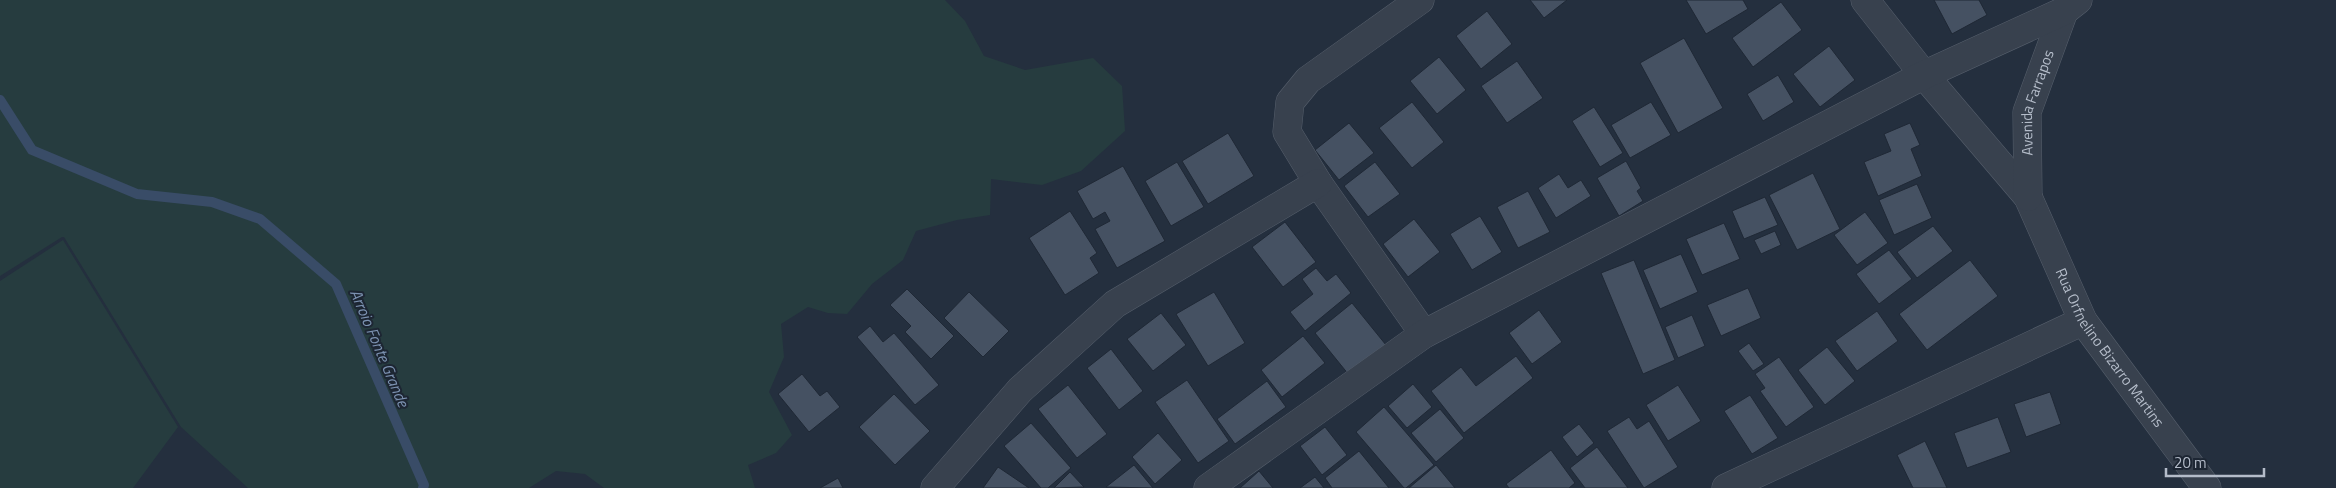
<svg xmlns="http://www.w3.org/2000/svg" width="2336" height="488" font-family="'Titillium Web',sans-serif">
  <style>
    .green { fill: #263c3f }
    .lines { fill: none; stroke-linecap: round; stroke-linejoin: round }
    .stream { stroke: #394c67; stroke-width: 10 }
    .building { fill: #455162; stroke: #1f2835 }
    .minor-casing { stroke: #565f6c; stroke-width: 29 }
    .minor { stroke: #38414e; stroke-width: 28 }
    .labels { text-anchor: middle; stroke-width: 4; stroke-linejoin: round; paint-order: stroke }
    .street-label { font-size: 15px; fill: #b4bcc9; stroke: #1d2633 }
    .water-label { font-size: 16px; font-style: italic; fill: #7c92b1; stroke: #1d2633 }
  </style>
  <rect width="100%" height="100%" fill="#242f3e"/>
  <!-- green -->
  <path class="green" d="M0,0H945L965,21L984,56L1025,70L1093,58L1122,86L1125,131L1081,171L1042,185L991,179L990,215L957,220L916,231L903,260L872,284L847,314L828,313L808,307L781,324L784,357L769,392L792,435L776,453L748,465L755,488H604L585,474L556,471L529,488H248L181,427L64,237H62L0,276Z
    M63,240L178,427L133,488H0V281Z"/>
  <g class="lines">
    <!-- stream -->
    <path class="stream" d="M0,100L32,150L137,194L212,202L260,219L336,284L424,485L423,488"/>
  </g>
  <!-- building -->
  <path class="building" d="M1530,0H1567L1544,18Z
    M1686,0H1743L1748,9L1706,34Z
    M1934,0H1979L1987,15L1952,34Z
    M1781,2L1802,30L1753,67L1732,38Z
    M1487,11L1512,44L1481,69L1456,36Z
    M1684,38L1723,108L1678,133L1640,63Z
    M1829,46L1855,80L1820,107L1793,74Z
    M1439,57L1466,90L1437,114L1410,81Z
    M1517,61L1543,98L1507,123L1481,86Z
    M1778,75L1794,102L1763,121L1747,94Z
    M1412,102L1444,142L1412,168L1379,128Z
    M1651,102L1671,135L1630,158L1611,125Z
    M1594,107L1623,153L1600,167L1572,121Z
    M1349,123L1374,153L1339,180L1315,150Z
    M1910,123L1920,145L1911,149L1922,176L1878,196L1864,162L1891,151L1884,134Z
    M1228,133L1254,176L1208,204L1182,161Z
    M1626,161L1641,188L1637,191L1643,201L1619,216L1597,178Z
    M1177,162L1204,207L1171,226L1145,181Z
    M1375,162L1400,194L1368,217L1344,186Z
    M1123,166L1165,241L1117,268L1095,229L1110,221L1105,212L1093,219L1077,191Z
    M1813,173L1840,229L1797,250L1769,195Z
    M1559,174L1568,188L1581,180L1591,196L1556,218L1538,188Z
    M1917,184L1932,218L1894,235L1879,200Z
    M1528,191L1550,232L1518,248L1497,207Z
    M1765,197L1778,225L1744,239L1732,211Z
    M1070,211L1097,253L1090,258L1099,273L1065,295L1029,238Z
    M1865,212L1888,243L1857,265L1834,235Z
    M1480,216L1502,252L1472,270L1450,234Z
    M1414,219L1440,252L1408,277L1383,244Z
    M1285,222L1316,262L1283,287L1252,247Z
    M1724,223L1740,259L1702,275L1686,239Z
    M1933,226L1953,251L1917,278L1897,252Z
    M1775,231L1781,245L1761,254L1754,240Z
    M1889,250L1912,279L1879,304L1856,274Z
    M1681,254L1698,292L1660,309L1643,270Z
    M1634,260L1675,360L1643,374L1601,273Z
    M1970,260L1998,296L1927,350L1899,314Z
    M1316,268L1327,281L1336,274L1351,293L1305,331L1290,312L1313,294L1302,279Z
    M1748,288L1761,318L1721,336L1707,305Z
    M907,289L954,336L931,359L905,332L911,326L890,305Z
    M969,292L1009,331L983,357L944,318Z
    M1214,292L1245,343L1208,366L1176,314Z
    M1352,303L1386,345L1349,375L1315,333Z
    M1539,310L1562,342L1532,364L1509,333Z
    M1877,311L1898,341L1857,371L1835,341Z
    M1161,313L1186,345L1153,371L1127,339Z
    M1692,315L1705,346L1678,358L1665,327Z
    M870,326L883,342L894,333L939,385L915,405L857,337Z
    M1303,336L1325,363L1282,397L1261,370Z
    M1749,343L1764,364L1753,371L1738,351Z
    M1827,347L1855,381L1825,405L1798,370Z
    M1111,349L1143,391L1119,410L1087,368Z
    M1516,356L1533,378L1464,433L1431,391L1461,367L1476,386Z
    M1779,357L1814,407L1786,427L1760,391L1765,388L1755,374Z
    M802,374L820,396L827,391L840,407L809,432L778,394Z
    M1187,380L1229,441L1198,463L1155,402Z
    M1267,381L1286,407L1235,444L1217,419Z
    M1413,384L1432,407L1407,428L1388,406Z
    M1068,385L1107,434L1077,458L1038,409Z
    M1678,385L1701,421L1668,441L1646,405Z
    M2050,392L2061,424L2026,437L2014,404Z
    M894,394L930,431L895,465L859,427Z
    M1750,395L1778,438L1752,454L1724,411Z
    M1384,407L1434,465L1406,488H1404L1356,432Z
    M1440,409L1464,438L1436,462L1411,433Z
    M1629,417L1637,429L1649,421L1678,467L1644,488L1607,431Z
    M1998,417L2011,452L1967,468L1954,433Z
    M1031,423L1071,468L1048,488H1041L1004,446Z
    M1579,424L1594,443L1577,457L1562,437Z
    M1325,427L1347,455L1322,475L1300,446Z
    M1158,433L1182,460L1155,484L1132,457Z
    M1925,441L1947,488H1913L1897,455Z
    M1597,447L1628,488H1585L1570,468Z
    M1551,450L1575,483L1569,488H1509L1506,484Z
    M1359,451L1389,488H1332L1325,478Z
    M1134,465L1153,488L1106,487Z
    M1436,465L1455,488H1409Z
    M998,467L1029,488H983Z
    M1259,471L1273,488H1240Z
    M1070,472L1084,487L1054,488Z
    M1315,477L1324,488H1300Z
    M838,478L843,488H820Z"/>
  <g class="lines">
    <defs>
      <g id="minor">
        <path d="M1420,0L1308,80L1290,102L1287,132L1318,183L1424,334"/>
        <path id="s1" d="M1865,0L1924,75L2028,197L2083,321L2207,488"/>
        <path id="s2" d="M2028,197L2027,112L2064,11"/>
        <path d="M935,488L1020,390L1115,304L1318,183"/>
        <path d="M1208,488L1424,334L1924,75L2064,11L2078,0"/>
        <path d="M1726,488L2083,321"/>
      </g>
    </defs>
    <!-- minor casing -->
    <use href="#minor" class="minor-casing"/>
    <!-- minor -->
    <use href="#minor" class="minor"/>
  </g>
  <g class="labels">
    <!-- street labels -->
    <g class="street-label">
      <text dy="5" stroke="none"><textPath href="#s2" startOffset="96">Avenida Farrapos</textPath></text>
      <text dy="5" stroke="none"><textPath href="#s1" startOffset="428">Rua Orfnelino Bizarro Martins</textPath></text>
    </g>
    <!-- water labels -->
    <g class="water-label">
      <text transform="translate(380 348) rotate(67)" y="6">Arroio Fonte Grande</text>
    </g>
  </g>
  <!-- scale -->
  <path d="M2166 468v8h98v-8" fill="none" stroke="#b4bcc9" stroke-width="2.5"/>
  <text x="2174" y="468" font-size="15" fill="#b4bcc9" stroke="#1d2633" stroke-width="4" paint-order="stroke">20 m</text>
</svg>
